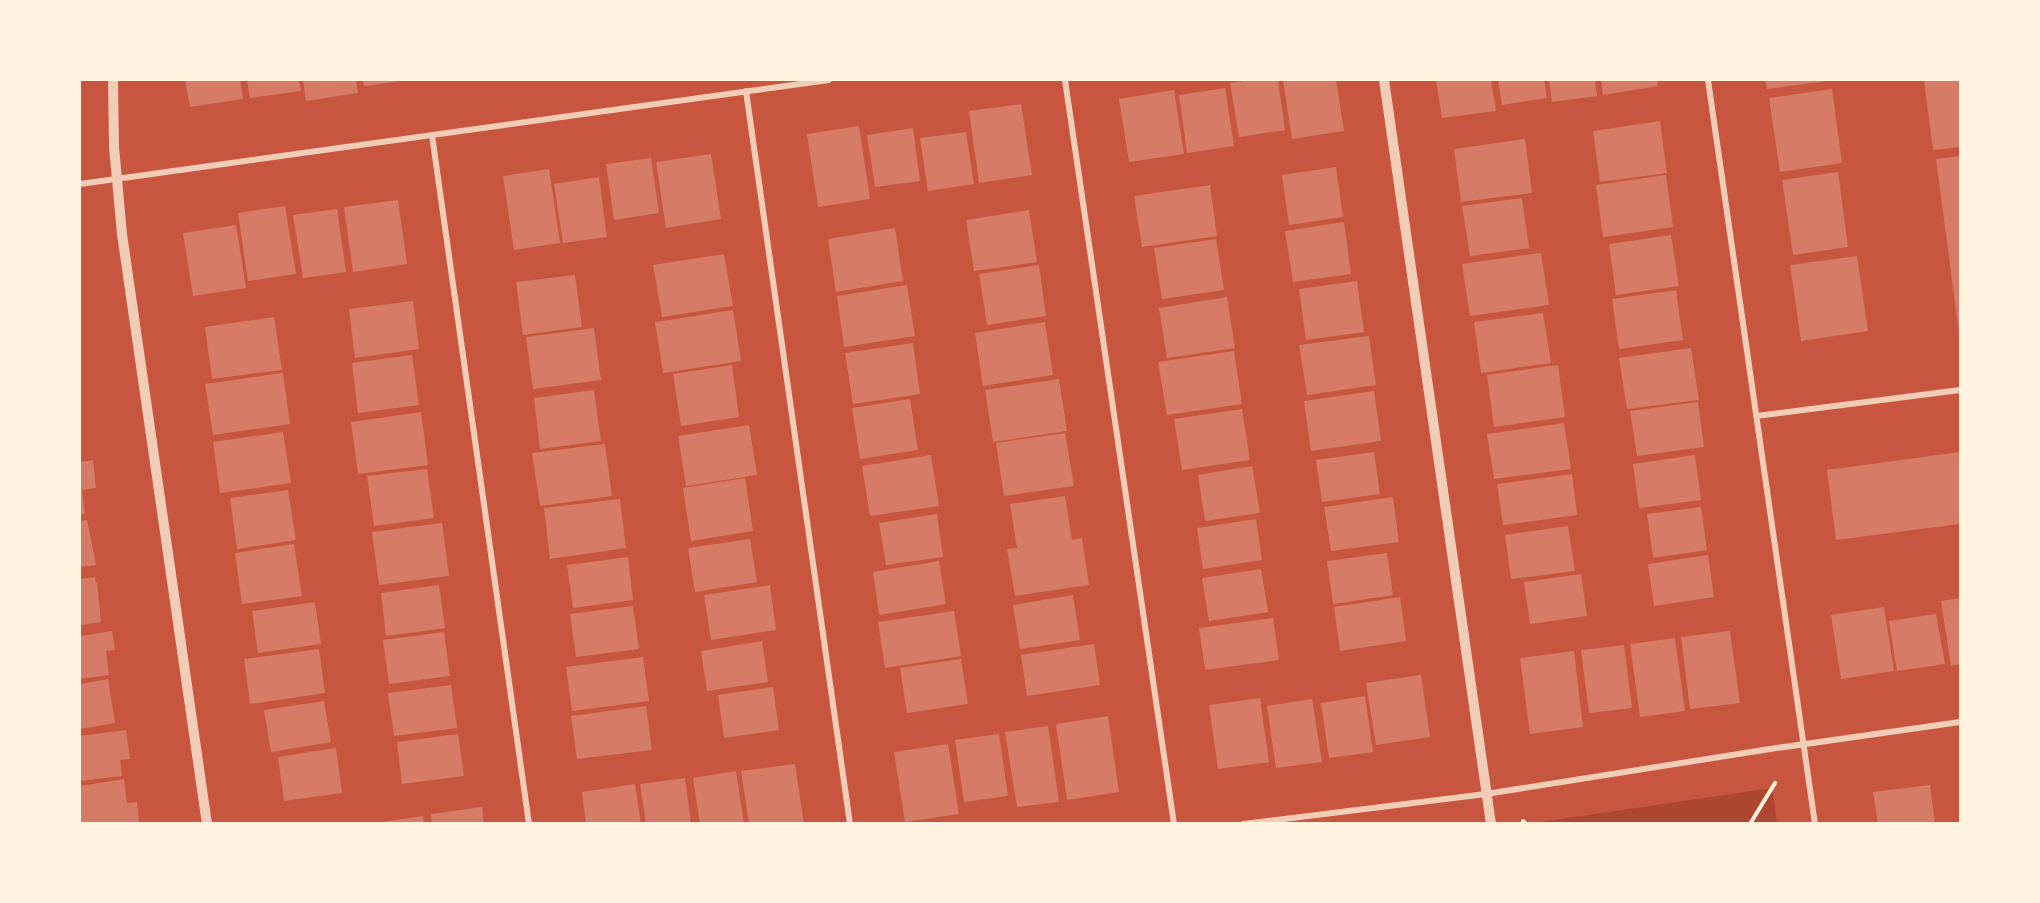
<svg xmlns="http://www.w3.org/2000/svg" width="2040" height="903" font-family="'Varela Round',sans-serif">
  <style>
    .green { fill: #ae4732 }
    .building { fill: #d67c66 }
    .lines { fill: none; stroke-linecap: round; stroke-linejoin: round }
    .path { stroke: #fff3e0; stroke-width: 4 }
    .minor { stroke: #f1ccb7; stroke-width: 6 }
    .tertiary { stroke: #f1ccb7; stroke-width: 10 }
  </style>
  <rect width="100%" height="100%" fill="#c8553d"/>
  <!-- green -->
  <path class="green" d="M1772,788L1777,823L1527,824Z"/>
  <!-- building -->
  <path class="building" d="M185,80H240L243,99L190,107Z
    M247,80H299L301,91L250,98Z
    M303,80H356L358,93L306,101Z
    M363,80H401V81L364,86Z
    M1251,80H1278L1285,130L1239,137L1230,83Z
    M1283,80H1336L1344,131L1292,139Z
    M1436,80H1491L1496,111L1442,118Z
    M1498,80H1544L1547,98L1502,105Z
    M1549,80H1595L1597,96L1552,102Z
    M1601,80H1657L1658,86L1603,95Z
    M1765,80H1827V81L1767,89Z
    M1924,80H1960V147L1933,150Z
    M1225,88L1234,146L1187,153L1179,95Z
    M1832,89L1842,163L1780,172L1769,98Z
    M1174,90L1184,154L1129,162L1119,99Z
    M1021,104L1032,175L979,183L969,111Z
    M1660,121L1667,173L1600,182L1593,131Z
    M859,126L870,199L818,207L807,134Z
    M913,128L920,181L875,187L867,135Z
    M966,132L974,184L928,191L920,138Z
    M1525,139L1532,193L1461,202L1454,149Z
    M711,154L721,219L666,228L656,162Z
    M1960,156V332L1959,333L1936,159Z
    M651,158L659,213L614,220L606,164Z
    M1336,167L1343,217L1289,225L1282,175Z
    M549,169L560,243L514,250L503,176Z
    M1838,172L1848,247L1793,255L1782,180Z
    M1666,175L1673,227L1603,237L1596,185Z
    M599,177L607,237L563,243L554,184Z
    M1210,185L1217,236L1142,247L1134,196Z
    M1522,198L1529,248L1470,256L1462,206Z
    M398,200L407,264L353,272L344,207Z
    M285,206L296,274L248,281L238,213Z
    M337,209L346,272L303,278L293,215Z
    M1029,210L1037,262L974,271L966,220Z
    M1344,222L1351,274L1293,282L1285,231Z
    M236,225L246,288L193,296L183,233Z
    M895,228L903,281L836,292L828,239Z
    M1671,235L1679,286L1616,295L1609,244Z
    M1216,239L1224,290L1162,299L1154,248Z
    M1541,253L1549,305L1470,316L1462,264Z
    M724,254L733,306L662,317L653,265Z
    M1857,256L1868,331L1801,341L1790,265Z
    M1039,265L1046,316L987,325L979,274Z
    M575,275L582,327L523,335L516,282Z
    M1357,281L1364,332L1306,340L1299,289Z
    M907,285L915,336L844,347L837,296Z
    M1676,290L1683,340L1619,349L1612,299Z
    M1227,297L1235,348L1167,358L1159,308Z
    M413,301L419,349L355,358L349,309Z
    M733,310L741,361L663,373L655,322Z
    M1543,313L1551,363L1481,373L1474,322Z
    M274,317L282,370L212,379L205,327Z
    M1045,322L1053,375L983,386L975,333Z
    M594,328L601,380L533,389L526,337Z
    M1369,336L1376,385L1307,395L1299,345Z
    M913,343L920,394L853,404L845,353Z
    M1691,348L1699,400L1627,409L1619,358Z
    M1234,351L1242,404L1167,415L1158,362Z
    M412,355L419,405L358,413L352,363Z
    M732,365L739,417L681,426L673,374Z
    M1558,365L1565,417L1494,427L1487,375Z
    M283,373L290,424L213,435L205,384Z
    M1059,379L1067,431L993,442L985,390Z
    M594,390L601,441L540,449L534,398Z
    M1374,391L1381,441L1311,451L1304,401Z
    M910,399L918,450L860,459L852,408Z
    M1698,402L1704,447L1637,456L1630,411Z
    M1242,409L1250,460L1182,470L1174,419Z
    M421,412L428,465L358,474L351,422Z
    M1564,423L1571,469L1494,479L1487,434Z
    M749,425L757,475L686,486L678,436Z
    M283,432L291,483L220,493L213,442Z
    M1065,433L1074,486L1004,496L996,443Z
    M605,444L612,496L540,506L532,453Z
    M1374,452L1380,494L1322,502L1316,460Z
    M1960,452V524L1836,540L1827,470Z
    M931,455L939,506L870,516L862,466Z
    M1695,455L1701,500L1639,508L1633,464Z
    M93,460L96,488L82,490L85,514L80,515V462Z
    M1252,466L1260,513L1205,521L1198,475Z
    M427,469L434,518L374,526L367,476Z
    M1572,474L1577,515L1503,525L1497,484Z
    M745,478L753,531L691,541L683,488Z
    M288,490L296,540L237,549L230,498Z
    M1065,496L1072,540L1082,538L1089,585L1015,596L1007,549L1017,548L1010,504Z
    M1393,497L1399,542L1331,551L1324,507Z
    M620,499L626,548L550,559L544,508Z
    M1701,507L1707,550L1653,558L1647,514Z
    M937,514L943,557L886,565L879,523Z
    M1256,519L1262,560L1203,569L1197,528Z
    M87,520L96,565L80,567V521Z
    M442,523L449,576L379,585L372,532Z
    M1568,526L1575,571L1511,579L1505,535Z
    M750,539L757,582L695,592L688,548Z
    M294,544L302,596L242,604L235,553Z
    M1387,553L1393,595L1333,604L1327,561Z
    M1708,555L1714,597L1654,606L1648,564Z
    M628,557L633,600L573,608L567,565Z
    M939,561L946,604L879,615L873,572Z
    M1261,569L1268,612L1209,621L1202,578Z
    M1581,574L1587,616L1530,624L1524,582Z
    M95,577L96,583L97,582L101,622L80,625V579Z
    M439,585L445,628L386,636L381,593Z
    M770,585L776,630L711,640L704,595Z
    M1073,595L1080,640L1020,649L1013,605Z
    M1400,597L1406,641L1340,651L1334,607Z
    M1960,598V664L1951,666L1941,601Z
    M315,602L321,644L258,653L252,611Z
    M633,606L639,649L576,657L570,614Z
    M1884,607L1894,671L1841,679L1831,615Z
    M954,611L961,656L885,668L878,622Z
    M1936,614L1945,664L1897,671L1889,621Z
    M1273,618L1279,660L1205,670L1199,628Z
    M112,631L115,650L106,651L109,675L80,679V636Z
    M1730,631L1740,703L1690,709L1681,637Z
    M444,632L450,676L389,684L383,640Z
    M1675,638L1685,711L1640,717L1630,644Z
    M762,641L768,682L707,691L701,651Z
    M1094,644L1100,685L1027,696L1021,655Z
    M1624,645L1632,708L1589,713L1581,650Z
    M319,649L325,693L250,704L244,659Z
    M1574,651L1583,727L1530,734L1520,658Z
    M643,657L649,701L572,711L566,667Z
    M961,659L968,704L907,713L900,668Z
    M1421,675L1430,737L1376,745L1366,683Z
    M108,679L115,723L80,729V684Z
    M451,685L457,728L394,736L388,693Z
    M773,687L779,730L724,738L718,695Z
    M1365,696L1373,752L1329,758L1321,703Z
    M1260,698L1269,762L1218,769L1209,705Z
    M1312,699L1322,762L1276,768L1267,706Z
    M324,701L331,742L271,752L264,710Z
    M646,706L652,750L577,759L571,716Z
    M1108,716L1119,792L1067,800L1056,724Z
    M1048,726L1059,802L1017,807L1005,732Z
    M126,730L130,759L120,760L122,776L80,781V736Z
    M458,734L464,776L402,784L397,742Z
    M999,734L1008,796L964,802L955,740Z
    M948,744L959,814L905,822L894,752Z
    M336,748L342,793L284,801L278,757Z
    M795,764L804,824H749L741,771Z
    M736,771L744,824H700L693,778Z
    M685,778L691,824H646L640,784Z
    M124,779L127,803L137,802L139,822L80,824V786Z
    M635,784L641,824H586L582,792Z
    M1930,785L1935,824H1878L1873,792Z
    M482,807L484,824H432L431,814Z
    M423,816L424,824H382L381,822Z"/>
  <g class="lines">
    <!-- path -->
    <path class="path" d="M1523,821L1526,824
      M1750,824L1775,783"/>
    <!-- minor -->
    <path class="minor" d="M1065,80L1174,824
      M1708,80L1815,824
      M746,91L850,824
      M432,135L529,824
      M80,184L829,80
      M1756,416L1960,390
      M1243,824L1486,794L1770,749L1960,722"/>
    <!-- tertiary -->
    <path class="tertiary" d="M113,80L114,147L122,234L207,824
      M1384,80L1491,824"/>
  </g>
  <!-- border -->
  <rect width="2040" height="903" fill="none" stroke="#fff3e0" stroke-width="162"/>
</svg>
